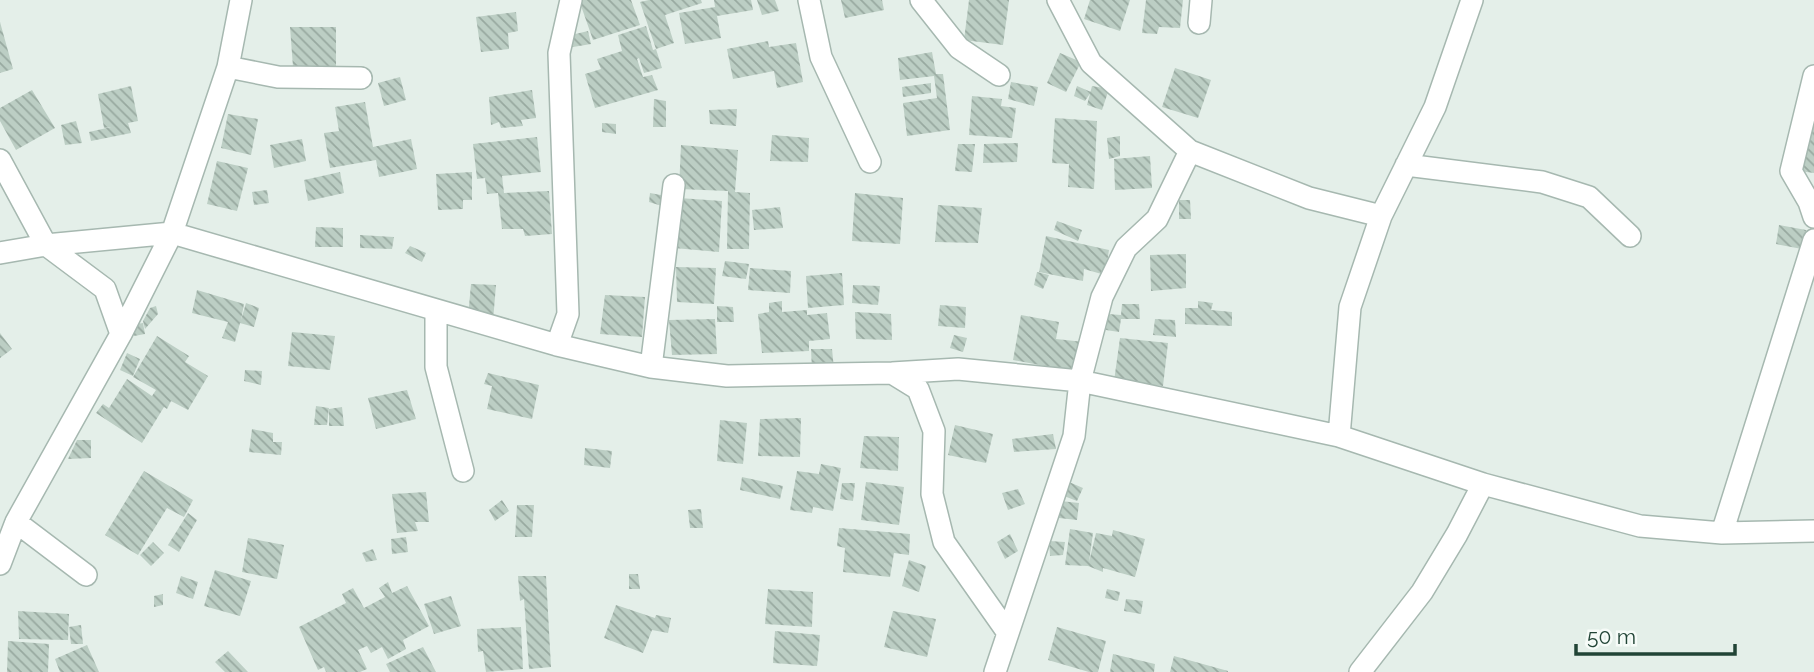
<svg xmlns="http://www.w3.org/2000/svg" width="1814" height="672" font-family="Raleway,sans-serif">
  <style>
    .building { fill: url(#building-back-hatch) }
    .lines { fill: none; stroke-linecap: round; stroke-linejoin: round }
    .minor-casing { stroke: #a6b8b0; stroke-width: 24 }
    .minor { stroke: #fff; stroke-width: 21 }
  </style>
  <defs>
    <pattern id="building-back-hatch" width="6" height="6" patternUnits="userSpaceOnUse" patternTransform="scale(1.75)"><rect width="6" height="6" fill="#bccec4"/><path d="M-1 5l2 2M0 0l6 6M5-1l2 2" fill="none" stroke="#98a9a0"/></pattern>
  </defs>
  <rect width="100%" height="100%" fill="#e4efe9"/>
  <!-- building -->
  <path class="building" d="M579,0H631L640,25L593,40Z
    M649,0H701L702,3L665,15L674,43L656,49L640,2Z
    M714,0H751L753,10L717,16L721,38L685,44L679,13L715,7Z
    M757,0H775L779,11L762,15Z
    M841,0H882L884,10L845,18Z
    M969,0H1009L1003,45L964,40Z
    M1090,0H1130L1120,31L1084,19Z
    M1146,0H1183L1180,28L1159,27L1157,34L1142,33Z
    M516,12L518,31L508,33L509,49L481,52L476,17Z
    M0,22L13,69L0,73Z
    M646,26L653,50L656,49L662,68L644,73L639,58L637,59L643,77L652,75L658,90L595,108L585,74L601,69L597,59L622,51L618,35Z
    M290,27H336V66L293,67Z
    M588,31L591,44L567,48L563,37Z
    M768,41L769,47L796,43L803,82L777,88L774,71L733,79L727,49Z
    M932,52L936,74H943L950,130L907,136L903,103L937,98L934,76L900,80L898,58Z
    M1060,53L1081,62L1066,92L1047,83Z
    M1175,68L1211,80L1198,118L1162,107Z
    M400,77L406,100L384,106L378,83Z
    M1011,82L1038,87L1034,106L1008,99Z
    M931,83V93L903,97L902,87Z
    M131,86L138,121L128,123L131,133L91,141L89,132L111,127L104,128L98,94Z
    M1077,86L1091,92L1085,101L1074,96Z
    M1092,86L1109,89L1102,110L1087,105Z
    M32,90L55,128L16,150L0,121V108Z
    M532,90L536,118L521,120L523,126L501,128L499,122L491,125L489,97Z
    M972,96L1002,99L1001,106L1016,108L1012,138L969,135Z
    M654,99L666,101V127H653Z
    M365,102L373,147L411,139L417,169L379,177L376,160L330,168L324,133L339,131L335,107Z
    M1814,102V173L1799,171Z
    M737,109L736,126L710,124L709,110Z
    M228,114L258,119L251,155L221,148Z
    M1055,118L1097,121L1094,189L1068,187L1069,164L1052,163Z
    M76,121L82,143L65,145L61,125Z
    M602,123L616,124V134L602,132Z
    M772,135L809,138L808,162L770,161Z
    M1120,136V156L1109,159L1107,138Z
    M537,137L541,172L502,176L504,193L549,191L552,234L525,236L523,229H502L498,193L487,194L485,178L477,179L473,144Z
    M302,139L306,161L274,168L270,145Z
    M1018,143L1017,162L983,163L984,144Z
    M958,144H975L972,172L955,171Z
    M681,145L738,150L735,192L750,193L749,249H727L728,191L679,189Z
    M1150,156L1152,188L1115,190L1114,159Z
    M217,161L248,168L237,211L207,204Z
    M340,172L344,193L308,201L304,180Z
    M472,172V200H463V209L438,210L436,174Z
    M267,190L269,203L254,205L252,192Z
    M650,193L666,196L662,206L649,202Z
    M855,193L903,198L900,244L852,241Z
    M679,198L722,201L719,252L674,248Z
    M1179,200H1190L1191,219H1179Z
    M938,205L982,208L978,243L935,242Z
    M780,207L783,228L754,230L752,210Z
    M1057,221L1082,230L1078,241L1054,230Z
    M1779,225L1806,230L1802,249L1776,244Z
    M316,227L343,228V247H315Z
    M360,235L394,237L392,249L360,248Z
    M1046,236L1109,250L1105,275L1084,269L1083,281L1039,272Z
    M410,246L426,253L422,262L405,253Z
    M1186,254V288L1151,291L1150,255Z
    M725,261L749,264L746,279L722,276Z
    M676,267L716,268L714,304L677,302Z
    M750,268L791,271L790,293L748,290Z
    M1037,272L1049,275L1043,289L1034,285Z
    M842,273L844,305L808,308L806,276Z
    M471,284L496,285L493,321L468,317Z
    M853,285L880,286L878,305L852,303Z
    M197,290L244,304L241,320L246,303L259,308L254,327L240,323L235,342L222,338L228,322L192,313Z
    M605,295L645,297L642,337L600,334Z
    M782,301V312L807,310V315L827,313L830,339L809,341V351L762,353L758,314L769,312V303Z
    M1198,301L1213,303L1211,310L1232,312V326L1185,324V308H1198Z
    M1122,304H1139L1140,319H1121L1119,332L1106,330L1108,314L1121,315Z
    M940,305L966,307L965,328L938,326Z
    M156,306L158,314L145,329L143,321L150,308Z
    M717,306L733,307L734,322H717Z
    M855,312L891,314L892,340L856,339Z
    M1021,315L1059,322L1056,339L1084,342L1079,380L1049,375L1050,367L1013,360Z
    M715,319L717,354L672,355L669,320Z
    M1155,319L1175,320L1176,337L1153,335Z
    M143,323L145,334L134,336L130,325Z
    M292,332L335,336L330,370L288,366Z
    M0,333L12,349L0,358Z
    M954,335L967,338L963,352L950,348Z
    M157,336L189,356L185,362L208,376L188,410L171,401L167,409L164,407L142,443L96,413L103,404L109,408L127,379L152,396L156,390L133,377Z
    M1120,338L1168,343L1163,386L1114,381Z
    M811,349H832L834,369L812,371Z
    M127,353L140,359L133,376L120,370Z
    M245,370L262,371L261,385L244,381Z
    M488,373L539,385L532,419L487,409L492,386L484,384Z
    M407,390L416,419L376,429L368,398Z
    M316,406L329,408L327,425H314Z
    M342,407L344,426H329V409Z
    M801,418L800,457L758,456L760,419Z
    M720,420L747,423L743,464L717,461Z
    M955,425L993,434L986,463L948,455Z
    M252,429L273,433V442H282L281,455L249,452Z
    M1053,434L1056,449L1014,452L1012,439Z
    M864,436L899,437L898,471L860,468Z
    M77,440H91V458L68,459Z
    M585,448L612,451L610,468L584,465Z
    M821,464L841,468L833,511L813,507L812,513L790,510L797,471L819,474Z
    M144,471L193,500L184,517L167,508L138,555L105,535Z
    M742,477L783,486L780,499L740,490Z
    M866,482L904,487L899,525L861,520Z
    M1069,482L1083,488L1077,501L1064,496Z
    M842,483H855L853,501L840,499Z
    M1018,489L1025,504L1008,510L1002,493Z
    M426,492L429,522H415L418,531L397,533L392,494Z
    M502,500L509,511L495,521L489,510Z
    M1060,501L1079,503L1077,520L1059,518Z
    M517,505H534L532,537H515Z
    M701,509L703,528H690L688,510Z
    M188,513L197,520L179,552L168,545Z
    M839,528L910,534L909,555L894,553L890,577L843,572L845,548L837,546Z
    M1070,529L1093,533L1089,562L1096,533L1112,536L1113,530L1145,539L1135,577L1103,568V572L1088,566L1065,565Z
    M1010,534L1018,551L1005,559L997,542Z
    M406,537L408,552L392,554L391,539Z
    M248,538L284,545L277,579L242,572Z
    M1049,541L1065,542L1063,555L1050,556Z
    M153,542L164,553L151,566L140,555Z
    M373,549L377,560L366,562L362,553Z
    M909,560L926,566L919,592L902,586Z
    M215,570L251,581L240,616L204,606Z
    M629,574H638L640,589H629Z
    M181,576L198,582L193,599L176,593Z
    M518,576H546L551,667L529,669L524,599L520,601Z
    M388,582L392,593L407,586L429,626L403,640L406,649L388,659L382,647L371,653L367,646L358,650L367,669L360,672H326L324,667L318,670L299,627L346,603L342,594L353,588L364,608L385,597L379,588Z
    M768,589L813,592L812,627L765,624Z
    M1107,589L1120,592L1118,601L1105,598Z
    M163,594V605L154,607V596Z
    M451,596L461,626L434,634L424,604Z
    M1126,599L1143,601L1141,614L1124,611Z
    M616,605L655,618L656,615L671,618L668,633L652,630L643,653L604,638Z
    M18,611L69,614L68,640L19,639Z
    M893,611L936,619L927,657L884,647Z
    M81,625L83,644H71L69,627Z
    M521,627L523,669L486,672L483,651L478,652L477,629Z
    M1057,627L1106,641L1098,672H1089L1048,660Z
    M775,631L820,635L817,666L773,663Z
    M8,641L49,644L48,672H7Z
    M87,645L99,672H60L55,659Z
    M423,647L436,672H390L386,664Z
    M228,651L248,672H225L215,662Z
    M1113,654L1155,664L1154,672H1110Z
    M1174,656L1228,671V672H1170Z"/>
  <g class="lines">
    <defs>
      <path id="minor" d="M809,0L821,57L870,162
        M921,0L959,48L999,75
        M1058,0L1091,63L1190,151L1309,198L1381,216
        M1199,23L1201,0
        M228,67L278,77L361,78
        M1814,76L1791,171L1809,202L1814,217
        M0,160L46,245L105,289L121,334
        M1406,165L1542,182L1589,197L1630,236
        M0,253L46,245L172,233L557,345L651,367L727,376L892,373L958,369L1080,381L1339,436L1483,484L1640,526L1722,533L1814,531
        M436,310V367L463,471
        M557,345L568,314L559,53L571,0
        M651,367L674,185
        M892,373L918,389L934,431L932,494L944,542L1008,633
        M1339,436L1350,307L1381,216L1435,107L1472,0
        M16,522L86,575
        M1722,533L1814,240
        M0,564L16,522L121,334L172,233L228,67L241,0
        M995,672L1074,436L1080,381L1102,297L1126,248L1157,219L1190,151
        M1360,672L1422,592L1457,534L1483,484"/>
    </defs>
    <!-- minor casing -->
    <use href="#minor" class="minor-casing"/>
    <!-- minor -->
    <use href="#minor" class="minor"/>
  </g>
  <!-- scale -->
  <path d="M1576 644v10h159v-10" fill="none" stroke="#214436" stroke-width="3.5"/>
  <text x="1587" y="644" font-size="21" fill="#214436" stroke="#f6fbf8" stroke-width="5" paint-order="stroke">50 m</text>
</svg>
